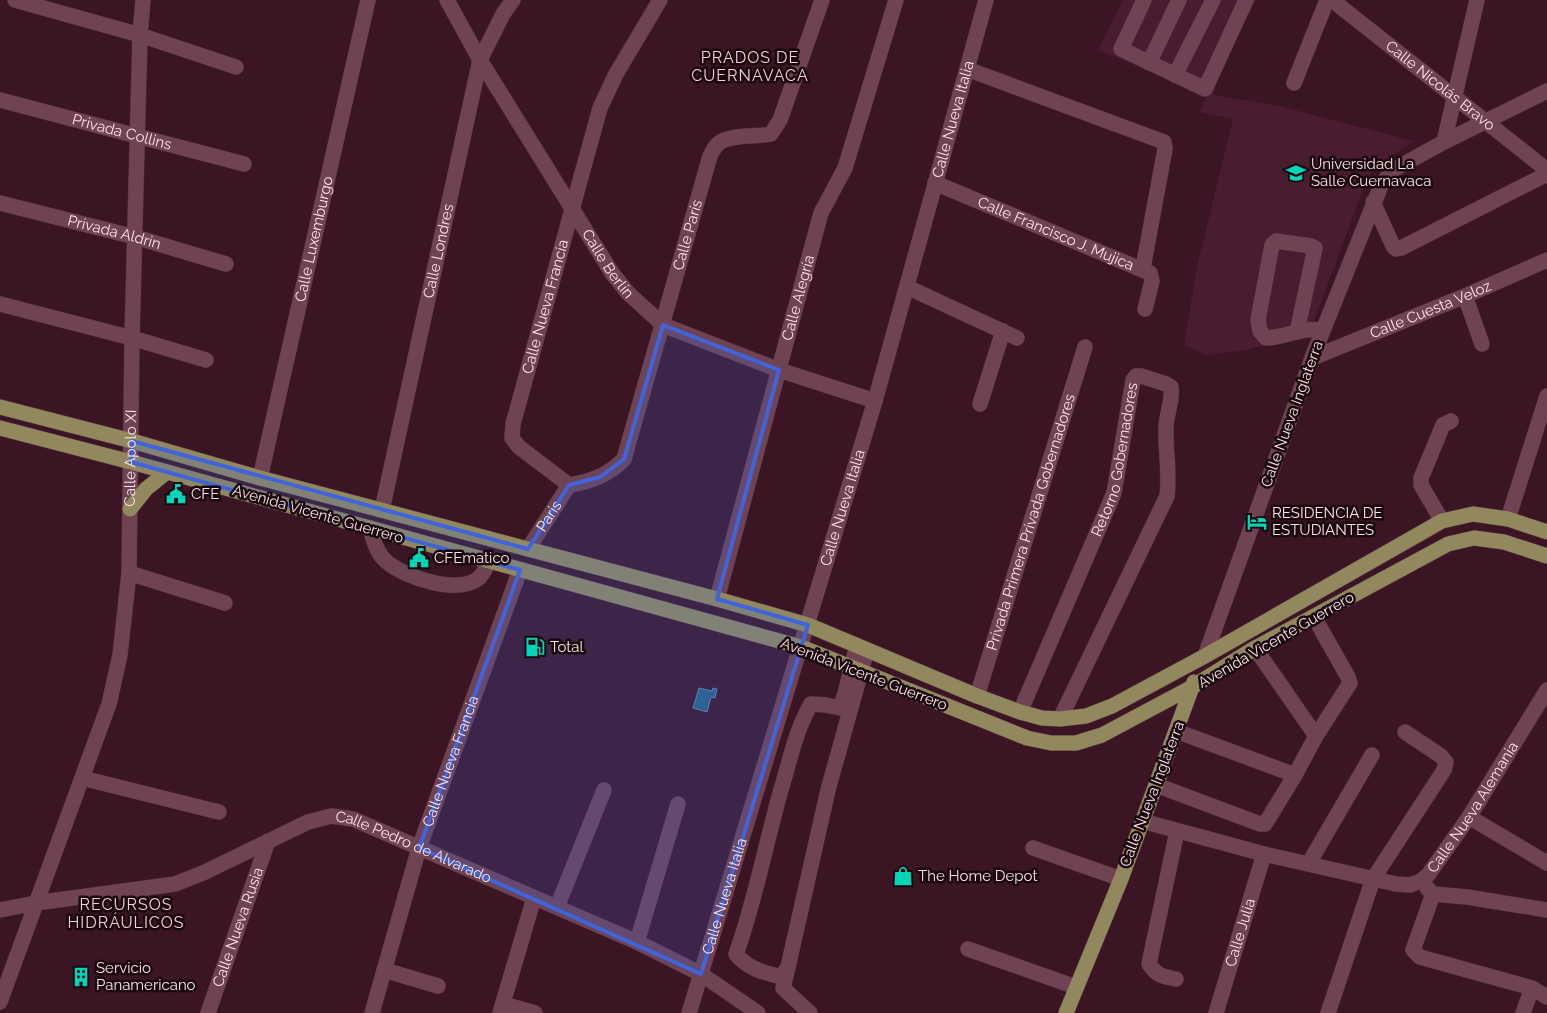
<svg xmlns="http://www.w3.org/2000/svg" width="1547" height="1013" font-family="Raleway,sans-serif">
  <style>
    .built { fill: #4a1c2f }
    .water { fill: #286283; stroke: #6888a2 }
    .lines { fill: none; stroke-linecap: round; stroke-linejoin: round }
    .minor-casing { stroke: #51323e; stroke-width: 16 }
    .major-casing { stroke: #51323e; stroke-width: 16 }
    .minor { stroke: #6f4353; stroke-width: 15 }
    .major { stroke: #91895d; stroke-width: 15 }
    .marked { fill: #3f64db; fill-opacity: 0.2; stroke: #3f64db; stroke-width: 4; stroke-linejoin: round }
    .labels { text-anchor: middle; stroke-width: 5; stroke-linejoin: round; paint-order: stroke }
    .street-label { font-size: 15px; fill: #fde1e9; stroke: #19080e }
    .poi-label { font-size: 15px; fill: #fde1e9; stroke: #19080e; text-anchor: start }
    .neighbourhood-label { font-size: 16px; letter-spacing: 1px; fill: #f9cddb; stroke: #19080e }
  </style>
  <rect width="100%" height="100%" fill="#3c1525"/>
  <!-- built -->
  <path class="built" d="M1123,0H1256L1221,70L1213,95L1279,106L1413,141L1378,166L1367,179L1309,334L1246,350L1207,355L1184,345L1197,267L1233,119L1200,112L1207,94L1098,50Z"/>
  <!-- water -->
  <path class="water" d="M699,688L712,691L713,688L717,689L715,698L711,697L707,712L693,708Z"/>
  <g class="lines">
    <defs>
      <g id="minor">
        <path d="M15,0L140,35L236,67"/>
        <path id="s1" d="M447,0L480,60L612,273L628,293L663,325L779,370L875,401"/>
        <path d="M1144,0L1121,49L1205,89L1246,0"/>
        <path id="s2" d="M1332,0L1547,170"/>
        <path d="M1149,63L1179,0"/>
        <path d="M967,69L1164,142L1165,149L1143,268"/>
        <path d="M1175,75L1213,0"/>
        <path d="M1294,83L1327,0"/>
        <path id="s3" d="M0,100L244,164"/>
        <path d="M1444,142L1477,0"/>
        <path id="s4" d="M935,183L1150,273L1152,281L1145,309"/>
        <path d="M1373,202L1393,246L1396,249L1401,248L1547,174"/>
        <path id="s5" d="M0,203L135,237L226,264"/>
        <path d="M907,287L1017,338"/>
        <path d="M1465,296L1482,344"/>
        <path d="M0,304L132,338L206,360"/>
        <path d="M1297,332L1315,248L1311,246L1276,241L1272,245L1258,320L1260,331L1266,338C1286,337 1303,327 1323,330"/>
        <path id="s6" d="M1312,358L1465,296L1547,260"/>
        <path d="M980,404L1003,331"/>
        <path id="s7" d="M260,478L368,0"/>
        <path id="s8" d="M569,485C591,482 609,475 624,459L710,156C712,152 715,146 719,143C730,134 756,137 771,134L780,120L822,0"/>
        <path id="s9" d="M569,485L519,447L512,438L513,424L600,108L616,74L660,0"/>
        <path id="s10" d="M382,510L480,60L503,14L513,0"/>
        <path d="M1508,519L1547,396"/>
        <path d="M1442,521L1421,485V478L1443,425L1451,421"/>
        <path d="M370,528C374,541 376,553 387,562C406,578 458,595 479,578C484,573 486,568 489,561"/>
        <path id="s11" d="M528,549L569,485"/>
        <path d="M129,573L225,603"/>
        <path id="s12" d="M717,599L821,213L845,168L896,0"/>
        <path d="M857,645L845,694L840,708L826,705L811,704C798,726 792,751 785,776C767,835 757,896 736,954C748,969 763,972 781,977L788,967L828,790L867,650"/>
        <path d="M1255,648L1316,736"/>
        <path d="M1205,656L1312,358L1382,183L1393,170L1444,142L1547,91"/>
        <path id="s13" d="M977,696L1085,347"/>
        <path id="s14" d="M1020,712L1114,493L1133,380L1136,376H1141L1166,384L1171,387C1173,400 1167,412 1166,426C1165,449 1170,472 1167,496L1060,719"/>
        <path d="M1176,731L1295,775"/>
        <path d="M82,778L219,812"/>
        <path d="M1156,785L1260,824H1265L1295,775L1316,736L1350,683L1348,677L1314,617"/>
        <path d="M1469,817L1547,863"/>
        <path id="s15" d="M1142,821L1264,854L1396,884L1410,885L1421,881L1428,875L1469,817L1547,690"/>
        <path d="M1033,848L1121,879"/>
        <path d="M1309,863L1372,755"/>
        <path d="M1427,888L1433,894L1467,897L1547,910"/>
        <path d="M1433,894L1413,950L1420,957L1532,988L1547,997"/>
        <path d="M557,907L604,790"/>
        <path id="s16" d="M0,910L36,903L175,884L203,873L308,822L331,816L353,819L637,942L701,974L758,1013"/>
        <path d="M637,942L678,804"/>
        <path d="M968,949L1076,987"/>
        <path d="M788,967L783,988L810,1013"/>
        <path d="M384,970L438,986"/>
        <path d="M1176,979C1162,976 1157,976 1149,964L1177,831"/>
        <path id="s17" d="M0,1002L109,704L120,655L129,573L132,338L140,35L143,0"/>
        <path d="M503,1004L535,1013"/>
        <path id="s18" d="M208,1013L268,841"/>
        <path id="s19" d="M372,1013L419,848L520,570"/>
        <path d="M500,1013L534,898"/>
        <path id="s20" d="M689,1013L875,401L986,0"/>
        <path id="s21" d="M1216,1013L1264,854"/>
        <path d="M1328,1013L1373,879L1444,770L1446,762L1441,756L1405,732"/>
        <path d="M1523,1013L1532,988"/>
      </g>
      <path id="major" d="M0,407L132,441L260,478L717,599L808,625L977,696L1020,712L1042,718L1060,719L1086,716L1112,706L1205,656L1442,521L1473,514L1508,519L1547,532
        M0,428L131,462L801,647L1027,738L1051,743H1076L1102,735L1192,687L1255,648L1448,544L1474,538L1504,542L1547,556
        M130,509L146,489L167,472
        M1066,1013L1121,879L1194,682"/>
    </defs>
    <!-- minor casing -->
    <use href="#minor" class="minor-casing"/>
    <!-- major casing -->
    <use href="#major" class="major-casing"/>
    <!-- minor -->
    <use href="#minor" class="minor"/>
    <!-- major -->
    <use href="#major" class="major"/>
  </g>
  <!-- marked area -->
  <path class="marked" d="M663,325L779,370L717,599L808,625L701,974L419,848L520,570L131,462L132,441L528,549L569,485L600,477L624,459Z"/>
  <!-- icons -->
  <defs>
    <symbol id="university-bare" viewBox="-9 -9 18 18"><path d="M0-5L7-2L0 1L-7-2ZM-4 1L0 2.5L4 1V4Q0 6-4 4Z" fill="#00d5b7" stroke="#19080e" stroke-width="2.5" paint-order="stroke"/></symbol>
    <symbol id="civic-bare" viewBox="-9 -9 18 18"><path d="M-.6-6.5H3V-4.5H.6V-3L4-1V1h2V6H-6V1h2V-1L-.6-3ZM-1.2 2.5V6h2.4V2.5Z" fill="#00d5b7" stroke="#19080e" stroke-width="2.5" paint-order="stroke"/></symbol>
    <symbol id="hotel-bare" viewBox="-9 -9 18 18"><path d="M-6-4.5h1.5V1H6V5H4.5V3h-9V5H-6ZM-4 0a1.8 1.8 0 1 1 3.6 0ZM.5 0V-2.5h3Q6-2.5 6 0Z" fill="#00d5b7" stroke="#19080e" stroke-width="2.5" paint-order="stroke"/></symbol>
    <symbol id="fuel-bare" viewBox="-9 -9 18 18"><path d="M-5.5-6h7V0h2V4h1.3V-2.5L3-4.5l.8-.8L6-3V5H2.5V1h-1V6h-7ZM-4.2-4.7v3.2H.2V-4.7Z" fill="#00d5b7" stroke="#19080e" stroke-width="2.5" paint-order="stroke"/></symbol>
    <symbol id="shop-bare" viewBox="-9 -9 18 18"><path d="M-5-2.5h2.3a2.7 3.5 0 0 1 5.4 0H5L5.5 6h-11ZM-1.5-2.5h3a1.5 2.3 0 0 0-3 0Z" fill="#00d5b7" stroke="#19080e" stroke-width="2.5" paint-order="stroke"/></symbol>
    <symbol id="building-bare" viewBox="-9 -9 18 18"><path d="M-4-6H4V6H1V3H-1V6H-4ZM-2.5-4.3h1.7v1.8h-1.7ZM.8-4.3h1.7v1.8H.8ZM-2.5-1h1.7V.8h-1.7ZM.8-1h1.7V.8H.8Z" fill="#00d5b7" stroke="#19080e" stroke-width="2.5" paint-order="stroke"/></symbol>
  </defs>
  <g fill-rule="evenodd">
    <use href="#university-bare" x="1282" y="159" width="28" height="28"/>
    <use href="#civic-bare" x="162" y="480" width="28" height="28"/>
    <use href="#hotel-bare" x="1243" y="508" width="28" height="28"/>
    <use href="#civic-bare" x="405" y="544" width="28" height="28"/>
    <use href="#fuel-bare" x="521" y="633" width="28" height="28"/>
    <use href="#shop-bare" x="889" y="862" width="28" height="28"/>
    <use href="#building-bare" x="67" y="963" width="28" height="28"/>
  </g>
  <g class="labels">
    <!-- street labels -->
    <g class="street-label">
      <text dy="5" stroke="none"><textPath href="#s2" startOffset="138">Calle Nicolás Bravo</textPath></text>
      <text dy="5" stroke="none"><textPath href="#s20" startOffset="932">Calle Nueva Italia</textPath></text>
      <text dy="5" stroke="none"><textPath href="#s3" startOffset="126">Privada Collins</textPath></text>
      <text dy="5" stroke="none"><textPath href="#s5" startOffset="118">Privada Aldrin</textPath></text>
      <text dy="5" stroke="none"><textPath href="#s4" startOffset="131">Calle Francisco J. Mujica</textPath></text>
      <text dy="5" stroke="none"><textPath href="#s8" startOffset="295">Calle París</textPath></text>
      <text dy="5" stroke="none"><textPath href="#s7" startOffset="245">Calle Luxemburgo</textPath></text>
      <text dy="5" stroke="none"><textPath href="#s10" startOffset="265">Calle Londres</textPath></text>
      <text dy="5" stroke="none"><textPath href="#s1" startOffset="309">Calle Berlín</textPath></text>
      <text dy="5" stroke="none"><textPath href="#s12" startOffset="312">Calle Alegría</textPath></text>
      <text dy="5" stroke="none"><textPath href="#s9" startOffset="210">Calle Nueva Francia</textPath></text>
      <text dy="5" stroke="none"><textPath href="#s6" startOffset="128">Calle Cuesta Veloz</textPath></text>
      <text transform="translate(1292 414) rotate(-70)" y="5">Calle Nueva Inglaterra</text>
      <text dy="5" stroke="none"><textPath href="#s17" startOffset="565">Calle Apolo XI</textPath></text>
      <text dy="5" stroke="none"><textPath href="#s14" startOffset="271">Retorno Gobernadores</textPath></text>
      <text dy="5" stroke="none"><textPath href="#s20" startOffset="528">Calle Nueva Italia</textPath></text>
      <text transform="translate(318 514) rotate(16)" y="5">Avenida Vicente Guerrero</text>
      <text dy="5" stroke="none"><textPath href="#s11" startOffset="39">Paris</textPath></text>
      <text dy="5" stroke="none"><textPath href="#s13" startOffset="182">Privada Primera Privada Gobernadores</textPath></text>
      <text transform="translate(1276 640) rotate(-30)" y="5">Avenida Vicente Guerrero</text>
      <text transform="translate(864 674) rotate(21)" y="5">Avenida Vicente Guerrero</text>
      <text dy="5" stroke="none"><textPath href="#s19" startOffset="264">Calle Nueva Francia</textPath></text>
      <text transform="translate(1152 794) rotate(-69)" y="5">Calle Nueva Inglaterra</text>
      <text dy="5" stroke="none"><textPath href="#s15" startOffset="378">Calle Nueva Alemania</textPath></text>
      <text dy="5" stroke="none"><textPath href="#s16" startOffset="436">Calle Pedro de Alvarado</textPath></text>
      <text dy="5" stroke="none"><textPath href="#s20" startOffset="122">Calle Nueva Italia</textPath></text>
      <text dy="5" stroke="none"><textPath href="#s18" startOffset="91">Calle Nueva Rusia</textPath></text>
      <text dy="5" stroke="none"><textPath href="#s21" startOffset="84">Calle Julia</textPath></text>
    </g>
    <!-- poi labels -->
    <g class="poi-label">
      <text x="1311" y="169">Universidad La<tspan x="1311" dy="17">Salle Cuernavaca</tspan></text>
      <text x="191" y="499">CFE</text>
      <text x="1272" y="518">RESIDENCIA DE<tspan x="1272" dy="17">ESTUDIANTES</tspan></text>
      <text x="434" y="563">CFEmatico</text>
      <text x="550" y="652">Total</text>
      <text x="918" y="881">The Home Depot</text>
      <text x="96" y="973">Servicio<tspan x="96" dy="17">Panamericano</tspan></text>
    </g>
    <!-- neighbourhood labels -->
    <g class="neighbourhood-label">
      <text x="750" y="63">PRADOS DE<tspan x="750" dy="18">CUERNAVACA</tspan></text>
      <text x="126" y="910">RECURSOS<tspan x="126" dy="18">HIDRÁULICOS</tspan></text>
    </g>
  </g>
</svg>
